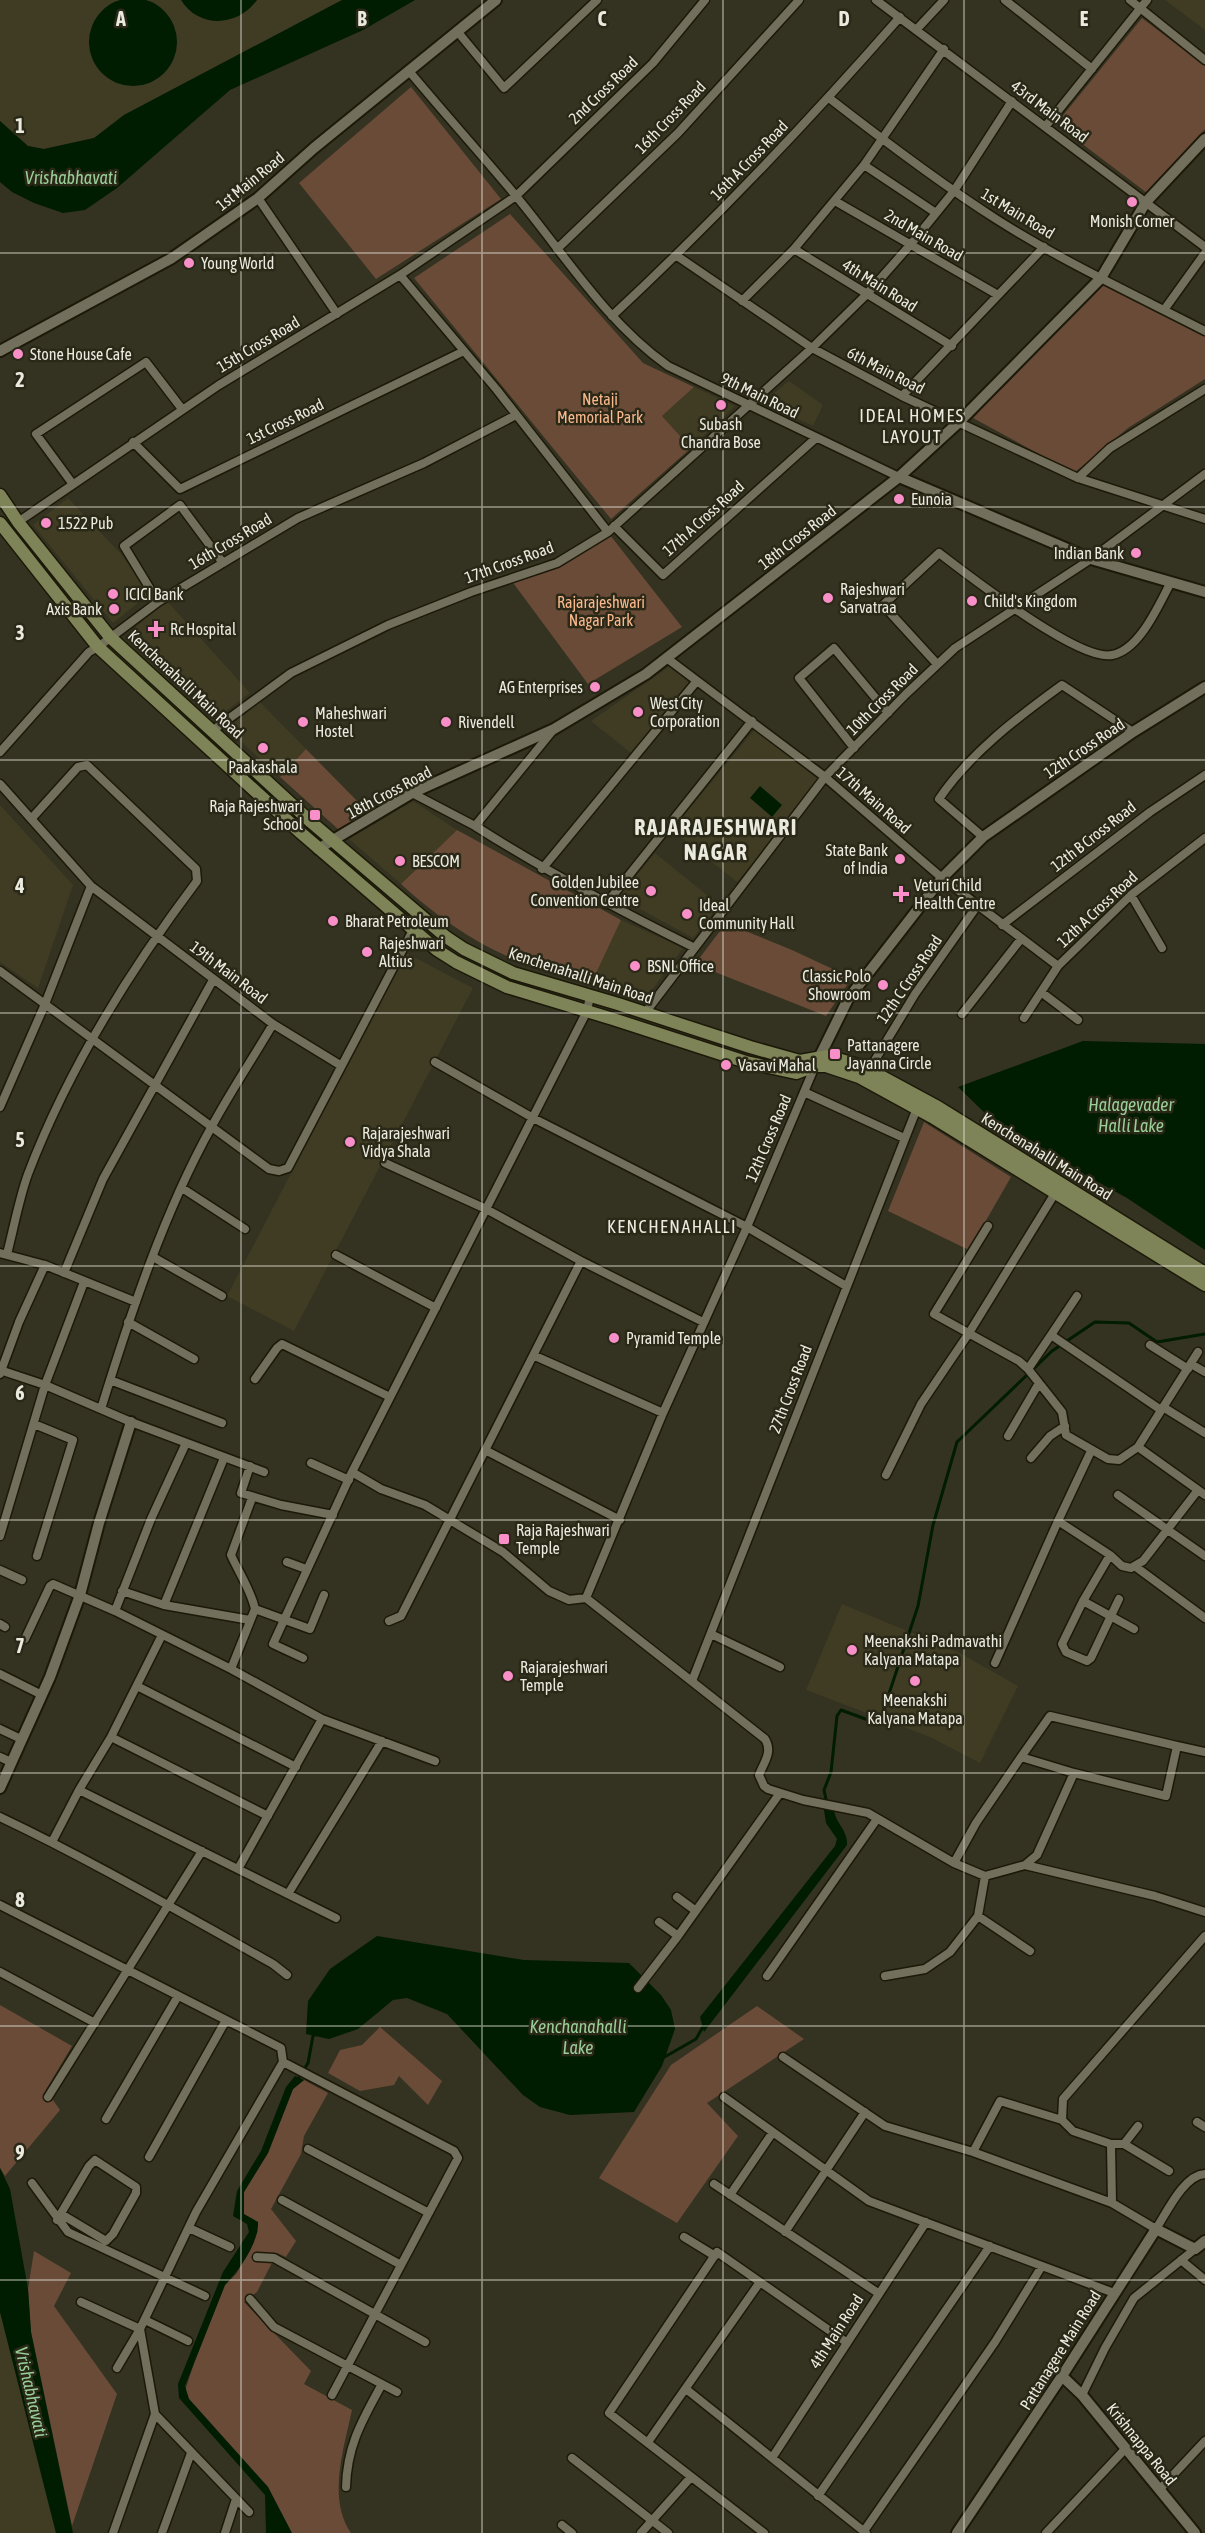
<svg xmlns="http://www.w3.org/2000/svg" width="1205" height="2533" font-family="'Asap Condensed',sans-serif">
  <style>
    .built { fill: #403c24 }
    .green { fill: #694b38 }
    .water { fill: #001c01 }
    .lines { fill: none; stroke-linecap: round; stroke-linejoin: round }
    .stream { stroke: #001c01; stroke-width: 3 }
    .minor-casing { stroke: #1c1909; stroke-width: 11 }
    .tertiary-casing { stroke: #1c1909; stroke-width: 14 }
    .secondary-casing { stroke: #1c1909; stroke-width: 15 }
    .minor { stroke: #726f5c; stroke-width: 8 }
    .tertiary { stroke: #726f5c; stroke-width: 10 }
    .secondary { stroke: #7e8457; stroke-width: 12 }
    .grid { fill: none; stroke: #ebeadf; stroke-width: 1.5; stroke-opacity: 0.55 }
    .poi-dot { fill: #f98fc9; stroke: #2a2817; stroke-width: 2 }
    .labels { text-anchor: middle; stroke-width: 5; stroke-linejoin: round; paint-order: stroke }
    .street-label { font-size: 16px; fill: #ebeadf; stroke: #2a2817 }
    .poi-label { font-size: 16px; fill: #ebeadf; stroke: #2a2817; text-anchor: start }
    .park-label { font-size: 16px; fill: #fab88d; stroke: #2a2817 }
    .water-label { font-size: 18px; font-style: italic; fill: #98cf98; stroke: #2a2817 }
    .neighbourhood-label { font-size: 18px; letter-spacing: 1.5px; fill: #ebeadf; stroke: #2a2817 }
    .district-label { font-size: 22px; font-weight: bold; letter-spacing: 1.5px; fill: #ebeadf; stroke: #2a2817 }
    .grid-label { font-size: 20px; text-anchor: middle; font-weight: bold; fill: #ebeadf; stroke: #2a2817; stroke-width: 5; stroke-linejoin: round; paint-order: stroke }
  </style>
  <rect width="100%" height="100%" fill="#343220"/>
  <!-- built -->
  <path class="built" d="M0,0H342L124,115L94,138L44,149L28,146L0,121Z
    M1165,0H1205V30Z
    M789,381L823,405L813,426L763,402Z
    M694,387L735,406L691,448L662,416Z
    M68,498L121,554L149,594L113,623L33,525Z
    M167,601L250,693L215,719L127,634Z
    M670,666L689,683L631,753L591,721Z
    M260,702L306,749L280,777L227,729Z
    M755,729L820,781L737,882L672,830Z
    M413,801L457,830L401,884L349,839Z
    M0,805L73,885L38,988L0,962Z
    M655,853L719,905L693,938L618,897Z
    M621,920L683,948L646,998L591,984Z
    M406,953L473,988L294,1331L227,1296Z
    M842,1604L958,1652L1018,1686L980,1763L930,1737L806,1690Z
    M0,2312L31,2435L56,2533H0Z"/>
  <!-- green -->
  <path class="green" d="M1142,18L1205,66V129L1147,193L1056,124Z
    M411,87L501,199L376,279L299,183Z
    M510,214L643,363L694,387L662,416L691,448L611,519L414,278Z
    M1102,283L1205,336V379L1128,428L1074,473L973,418L1038,346Z
    M610,535L682,627L588,684L511,580L560,567Z
    M306,749L368,812L338,829L280,777Z
    M457,830L621,920L591,984C571,977 550,972 529,965C481,948 439,919 401,884Z
    M726,923L792,950L852,978L826,1016L695,964Z
    M924,1122L1011,1177L969,1250L888,1211Z
    M0,2005L72,2046L46,2090L60,2110L5,2176L0,2168Z
    M757,2006L804,2039L707,2103L738,2136L677,2223L599,2178L671,2065Z
    M380,2027L442,2081L428,2105L399,2076L394,2085L360,2091L328,2073L340,2050L362,2045Z
    M304,2080L328,2093L304,2136L301,2154L271,2209L296,2241L286,2257L277,2253L257,2292L244,2302L311,2371L304,2384L352,2410C344,2448 327,2499 351,2533H291L268,2487L189,2399L185,2391L194,2363L225,2285L237,2273L258,2231L244,2214V2192L268,2153L293,2089Z
    M34,2251L71,2273L54,2306L117,2394L72,2526L31,2332L28,2289Z"/>
  <!-- water -->
  <path class="water" d="M89 42a44 44 0 1 1 88 0a44 44 0 1 1-88 0Z
    M181,0H257C238,27 199,29 181,0Z
    M342,0H415L363,30L230,90L117,188L85,210L63,213L34,203L12,192L0,182V121L28,146L44,149L94,138L124,115Z
    M760,786L782,805L772,817L750,798Z
    M1083,1041L1205,1044V1250L1127,1198L1036,1148L987,1115L958,1087Z
    M824,1810H834C836,1824 848,1830 847,1845L704,2032L700,2017L835,1846L837,1839L826,1823Z
    M377,1936L524,1960L629,1963L661,1995L671,2010L675,2029L662,2066L634,2112L570,2115L540,2107L523,2095L447,2014L407,1998L393,2000L358,2029L329,2039L306,2034L308,2001L330,1969Z
    M295,2076L304,2080L293,2089L268,2153L244,2192V2214L258,2222C259,2243 239,2270 225,2285L185,2386L189,2399L268,2487L292,2533H266L265,2495L179,2398L178,2384L223,2272L249,2232L247,2224L233,2216L237,2191L261,2151L286,2087Z
    M0,2168L10,2189L28,2289L31,2332L73,2533H56L0,2312Z"/>
  <g class="lines">
    <!-- stream -->
    <path class="stream" d="M827,1804L824,1790L831,1772L837,1716L841,1710L879,1724L918,1606L933,1525L957,1442L1052,1351L1095,1322L1129,1323L1157,1342L1205,1334
      M661,2059L696,2039L704,2025
      M298,2079L308,2063L313,2036L316,2034"/>
    <defs>
      <path id="minor" d="M876,0L1205,247
        M1005,0L1092,69
        M1130,0L1205,60
        M916,30L944,0
        M457,31L504,88L597,0
        M409,71C444,113 481,154 516,196C565,255 605,321 668,366L899,477
        M829,98C883,140 938,182 996,219C1062,261 1135,295 1205,331
        M1045,127L1147,0
        M864,165L936,213
        M258,198L337,314
        M835,201L998,295
        M557,249L678,133L799,0
        M794,249L952,346
        M677,256L812,348L902,396L1078,478L1205,519
        M400,275L497,390L608,532
        M742,301L794,249L864,165L944,49
        M1164,310L1205,253
        M612,316C713,222 809,121 900,17
        M902,396L1044,247
        M133,442L180,489L464,351
        M1078,478L1110,448L1205,389
        M72,483L36,434L146,362L182,409
        M18,522L219,385L400,275L516,196L653,63L705,0
        M614,526L663,575L816,438
        M158,602L124,546L180,505L223,563
        M668,659L825,777L942,878L1058,966
        M937,664L883,605L939,553C968,575 1079,662 1112,655C1140,650 1159,604 1171,582
        M212,731L291,673L388,625L471,592L557,563L608,532L812,348L866,295L911,244L954,191L1012,101
        M854,748L799,678L834,648L888,713
        M0,752L89,652L98,647L158,602L298,518L424,463L516,415
        M0,784L91,886L273,1024L340,1065
        M412,793L475,826L554,729
        M475,826C546,871 618,910 693,947
        M983,837L939,799C970,753 1018,717 1062,685L1133,732
        M542,869L696,682
        M1131,895L1162,948
        M606,904L752,721
        M1002,925L1150,812L1205,775
        M0,971L269,1169L279,1171L288,1168L413,930
        M1041,992L1078,1020
        M645,1013L825,777L906,694L955,648L1091,559L1205,474
        M962,1014L1021,939
        M1024,1018L1058,966L1131,895L1205,838
        M435,1062L533,1118L747,1227L846,1286
        M869,1070L915,994L977,906
        M804,1092L904,1138
        M0,1107L45,1004L91,886
        M385,1163L486,1209L581,1261
        M182,1188L245,1229
        M988,1226L934,1314L1019,1361L1028,1369L1062,1412L1066,1435L1108,1459L1119,1460L1138,1447L1205,1495
        M0,1253L45,1265L136,1302
        M7,1254C14,1227 19,1199 28,1174C68,1069 130,970 197,881L196,869L87,765L78,767L32,818
        M336,1255L436,1308
        M153,1257L222,1296
        M64,1273L103,1179L213,980
        M128,1322L194,1359
        M1051,1335L1077,1296
        M1150,1345L1188,1369
        M535,1356L663,1413
        M1191,1364L1205,1372
        M1028,1369L1051,1335L1161,1410
        M0,1370L45,1385L131,1422L264,1472
        M0,1374L19,1322L45,1265
        M255,1379L277,1348L282,1344L390,1397
        M110,1380L222,1423
        M1163,1407L1205,1433
        M101,1409C130,1315 164,1212 212,1126C231,1091 253,1058 273,1024
        M34,1424L73,1440L37,1556
        M1008,1436L1039,1383
        M1138,1447L1198,1352
        M485,1450L620,1520
        M224,1458L164,1605L250,1620
        M1031,1458L1050,1436L1065,1426
        M311,1463L349,1480
        M250,1466L241,1493L281,1505L333,1515
        M352,1472L381,1489L425,1505L503,1552L549,1591L569,1600L586,1598L765,1739C773,1752 764,1762 759,1775L764,1786L768,1789L803,1800L868,1813L954,1863L985,1876L1025,1865L1155,1896L1205,1912
        M886,1475L921,1404L969,1333L1057,1190
        M1118,1495L1205,1556
        M252,1498L231,1555C239,1573 251,1590 255,1609
        M1058,1521L1110,1555L1122,1566L1131,1568L1143,1561L1198,1490
        M0,1536L45,1385L84,1282
        M1110,1555L1083,1601L1062,1644L1066,1652L1087,1661L1091,1658L1119,1599
        M287,1562L306,1569
        M1136,1567L1205,1618
        M0,1570L22,1580
        M122,1591L164,1605
        M586,1598L663,1413L747,1227L815,1066
        M1083,1601L1134,1629
        M115,1611L151,1519L186,1443
        M389,1621L401,1616L581,1261L703,1322
        M0,1624L5,1627
        M711,1634L780,1667
        M162,1635L111,1737L79,1790L336,1918
        M25,1639L50,1586L53,1584L115,1611L231,1669L322,1719L435,1761
        M303,1658L273,1644L352,1472L587,1011L590,996
        M995,1663L1058,1521L1091,1451
        M231,1669L255,1609L310,1629L324,1595
        M0,1674L42,1695
        M692,1681L917,1108
        M137,1686L296,1767
        M0,1729L21,1739
        M111,1737L268,1816
        M0,1757L11,1762
        M1074,1773L1021,1757L1050,1716L1177,1746
        M0,1817C93,1861 183,1914 273,1964L287,1975
        M52,1842L79,1790
        M954,1863L976,1823L1021,1757
        M1025,1865L1037,1855L1074,1773L1166,1796L1177,1746L1205,1752
        M238,1869L322,1719
        M288,1894L382,1741
        M677,1897L696,1911
        M0,1905L281,2048L283,2062L196,2212L140,2329L155,2414L249,2512
        M978,1916L1030,1951
        M659,1922L678,1936
        M1205,1936L1063,2099L1062,2120L1073,2131L1111,2144L1112,2203L1156,2229C1167,2212 1184,2175 1205,2174
        M0,1972L95,2023
        M767,1976L877,1819
        M885,1976L925,1969L950,1952L978,1916L985,1876
        M638,1988L678,1936L780,1793
        M783,2057L885,2126L973,2152L1112,2203
        M283,2062L454,2151L458,2158L332,2395
        M48,2097L202,1851
        M724,2097L869,2201L1114,2293
        M106,2119L178,1996
        M1197,2122L1205,2127
        M1111,2144H1124L1169,2171
        M1124,2144L1138,2126
        M308,2149L429,2213
        M973,2152L1000,2101L1062,2120
        M149,2157L226,2020
        M32,2183L68,2232L205,2296
        M714,2184L878,2293
        M730,2195L773,2132
        M282,2200L401,2265
        M57,2220L89,2166L95,2160L136,2187V2193L113,2234L106,2241L61,2214
        M189,2228L230,2247
        M785,2232L865,2112
        M684,2237L715,2256
        M257,2257L274,2258L425,2342
        M1181,2260L1205,2280
        M760,2282L717,2252L609,2413L764,2533
        M250,2299L274,2327L397,2392
        M81,2302L140,2329L117,2368
        M145,2320L188,2341
        M686,2389L866,2533
        M1082,2395L1105,2348L1134,2298L1195,2249
        M648,2442L760,2282L846,2342
        M572,2458L668,2533
        M772,2458L926,2222
        M346,2487C347,2445 363,2419 382,2384
        M1160,2489L1205,2441
        M818,2496L990,2246
        M562,2525L572,2533
        M864,2531L995,2342L1042,2266
        M113,2533L155,2414
        M162,2533L191,2453
        M225,2533L236,2499
        M641,2533L691,2477
        M1046,2533L1126,2448"/>
      <path id="tertiary" d="M0,351L172,258L258,198L314,148L496,0
        M899,477L1091,559L1205,592
        M318,849L412,793L554,729L646,674L899,477L959,422L1101,278L1146,202L1205,139
        M816,1064L848,999L942,878L983,837L1133,732L1205,687
        M0,1788L50,1677L80,1595L99,1523L131,1422
        M1062,2376L1082,2395L1195,2533
        M957,2533L1062,2376L1156,2229L1195,2249L1205,2241"/>
      <path id="secondary" d="M0,495L18,522L110,637L311,822L446,937L464,949L513,973L618,1004L750,1047L800,1061L828,1056L864,1067L938,1107L1205,1273
        M0,523L98,647L301,833L437,950L456,962L507,987L613,1019L746,1062L796,1073L815,1066H826L859,1077L932,1117L1205,1285"/>
    </defs>
    <!-- minor casing -->
    <use href="#minor" class="minor-casing"/>
    <!-- tertiary casing -->
    <use href="#tertiary" class="tertiary-casing"/>
    <!-- secondary casing -->
    <use href="#secondary" class="secondary-casing"/>
    <!-- minor -->
    <use href="#minor" class="minor"/>
    <!-- tertiary -->
    <use href="#tertiary" class="tertiary"/>
    <!-- secondary -->
    <use href="#secondary" class="secondary"/>
  </g>
  <!-- grid -->
  <path class="grid" d="M241,0V2533M482,0V2533M723,0V2533M964,0V2533M0,253H1205M0,507H1205M0,760H1205M0,1013H1205M0,1266H1205M0,1520H1205M0,1773H1205M0,2026H1205M0,2280H1205"/>
  <!-- markers -->
  <g class="poi-dot">
    <circle cx="1132" cy="202" r="6"/>
    <circle cx="189" cy="263" r="6"/>
    <circle cx="18" cy="354" r="6"/>
    <circle cx="721" cy="405" r="6"/>
    <circle cx="899" cy="499" r="6"/>
    <circle cx="46" cy="523" r="6"/>
    <circle cx="1136" cy="553" r="6"/>
    <circle cx="113" cy="594" r="6"/>
    <circle cx="828" cy="598" r="6"/>
    <circle cx="972" cy="601" r="6"/>
    <circle cx="114" cy="609" r="6"/>
    <path d="M153 620h6v6h6v6h-6v6h-6v-6h-6v-6h6z"/>
    <circle cx="595" cy="687" r="6"/>
    <circle cx="638" cy="712" r="6"/>
    <circle cx="303" cy="722" r="6"/>
    <circle cx="446" cy="722" r="6"/>
    <circle cx="263" cy="748" r="6"/>
    <rect x="309" y="809" width="12" height="12" rx="3"/>
    <circle cx="900" cy="859" r="6"/>
    <circle cx="400" cy="861" r="6"/>
    <circle cx="651" cy="891" r="6"/>
    <path d="M898 885h6v6h6v6h-6v6h-6v-6h-6v-6h6z"/>
    <circle cx="687" cy="914" r="6"/>
    <circle cx="333" cy="921" r="6"/>
    <circle cx="367" cy="952" r="6"/>
    <circle cx="635" cy="966" r="6"/>
    <circle cx="883" cy="985" r="6"/>
    <rect x="829" y="1048" width="12" height="12" rx="3"/>
    <circle cx="726" cy="1065" r="6"/>
    <circle cx="350" cy="1142" r="6"/>
    <circle cx="614" cy="1338" r="6"/>
    <rect x="498" y="1533" width="12" height="12" rx="3"/>
    <circle cx="852" cy="1650" r="6"/>
    <circle cx="508" cy="1676" r="6"/>
    <circle cx="915" cy="1681" r="6"/>
  </g>
  <g class="labels">
    <!-- street labels -->
    <g class="street-label">
      <text transform="translate(603 90) rotate(-44)" y="6">2nd Cross Road</text>
      <text transform="translate(1050 111) rotate(37)" y="6">43rd Main Road</text>
      <text transform="translate(670 117) rotate(-46)" y="6">16th Cross Road</text>
      <text transform="translate(749 160) rotate(-46)" y="6">16th A Cross Road</text>
      <text transform="translate(250 181) rotate(-39)" y="6">1st Main Road</text>
      <text transform="translate(1018 213) rotate(31)" y="6">1st Main Road</text>
      <text transform="translate(924 235) rotate(30)" y="6">2nd Main Road</text>
      <text transform="translate(880 285) rotate(32)" y="6">4th Main Road</text>
      <text transform="translate(258 344) rotate(-31)" y="6">15th Cross Road</text>
      <text transform="translate(886 370) rotate(27)" y="6">6th Main Road</text>
      <text transform="translate(760 395) rotate(26)" y="6">9th Main Road</text>
      <text transform="translate(285 421) rotate(-26)" y="6">1st Cross Road</text>
      <text transform="translate(703 518) rotate(-42)" y="6">17th A Cross Road</text>
      <text transform="translate(797 537) rotate(-38)" y="6">18th Cross Road</text>
      <text transform="translate(230 541) rotate(-31)" y="6">16th Cross Road</text>
      <text transform="translate(509 562) rotate(-20)" y="6">17th Cross Road</text>
      <text transform="translate(186 684) rotate(43)" y="6">Kenchenahalli Main Road</text>
      <text transform="translate(882 699) rotate(-45)" y="6">10th Cross Road</text>
      <text transform="translate(1084 748) rotate(-34)" y="6">12th Cross Road</text>
      <text transform="translate(389 792) rotate(-28)" y="6">18th Cross Road</text>
      <text transform="translate(874 800) rotate(41)" y="6">17th Main Road</text>
      <text transform="translate(1093 836) rotate(-38)" y="6">12th B Cross Road</text>
      <text transform="translate(1097 909) rotate(-43)" y="6">12th A Cross Road</text>
      <text transform="translate(229 972) rotate(37)" y="6">19th Main Road</text>
      <text transform="translate(581 975) rotate(18)" y="6">Kenchenahalli Main Road</text>
      <text transform="translate(909 979) rotate(-56)" y="6">12th C Cross Road</text>
      <text transform="translate(768 1138) rotate(-67)" y="6">12th Cross Road</text>
      <text transform="translate(1047 1156) rotate(32)" y="6">Kenchenahalli Main Road</text>
      <text transform="translate(790 1389) rotate(-69)" y="6">27th Cross Road</text>
      <text transform="translate(836 2331) rotate(-57)" y="6">4th Main Road</text>
      <text transform="translate(1060 2350) rotate(-58)" y="6">Pattanagere Main Road</text>
      <text transform="translate(1142 2444) rotate(51)" y="6">Krishnappa Road</text>
    </g>
    <!-- poi labels -->
    <g class="poi-label">
      <text x="1132" y="227" text-anchor="middle">Monish Corner</text>
      <text x="201" y="269">Young World</text>
      <text x="30" y="360">Stone House Cafe</text>
      <text x="721" y="430" text-anchor="middle">Subash<tspan x="721" dy="18">Chandra Bose</tspan></text>
      <text x="911" y="505">Eunoia</text>
      <text x="58" y="529">1522 Pub</text>
      <text x="1124" y="559" text-anchor="end">Indian Bank</text>
      <text x="840" y="595">Rajeshwari<tspan x="840" dy="18">Sarvatraa</tspan></text>
      <text x="125" y="600">ICICI Bank</text>
      <text x="984" y="607">Child's Kingdom</text>
      <text x="102" y="615" text-anchor="end">Axis Bank</text>
      <text x="170" y="635">Rc Hospital</text>
      <text x="583" y="693" text-anchor="end">AG Enterprises</text>
      <text x="650" y="709">West City<tspan x="650" dy="18">Corporation</tspan></text>
      <text x="315" y="719">Maheshwari<tspan x="315" dy="18">Hostel</tspan></text>
      <text x="458" y="728">Rivendell</text>
      <text x="263" y="773" text-anchor="middle">Paakashala</text>
      <text x="303" y="812" text-anchor="end">Raja Rajeshwari<tspan x="303" dy="18">School</tspan></text>
      <text x="888" y="856" text-anchor="end">State Bank<tspan x="888" dy="18">of India</tspan></text>
      <text x="412" y="867">BESCOM</text>
      <text x="639" y="888" text-anchor="end">Golden Jubilee<tspan x="639" dy="18">Convention Centre</tspan></text>
      <text x="914" y="891">Veturi Child<tspan x="914" dy="18">Health Centre</tspan></text>
      <text x="699" y="911">Ideal<tspan x="699" dy="18">Community Hall</tspan></text>
      <text x="345" y="927">Bharat Petroleum</text>
      <text x="379" y="949">Rajeshwari<tspan x="379" dy="18">Altius</tspan></text>
      <text x="647" y="972">BSNL Office</text>
      <text x="871" y="982" text-anchor="end">Classic Polo<tspan x="871" dy="18">Showroom</tspan></text>
      <text x="847" y="1051">Pattanagere<tspan x="847" dy="18">Jayanna Circle</tspan></text>
      <text x="738" y="1071">Vasavi Mahal</text>
      <text x="362" y="1139">Rajarajeshwari<tspan x="362" dy="18">Vidya Shala</tspan></text>
      <text x="626" y="1344">Pyramid Temple</text>
      <text x="516" y="1536">Raja Rajeshwari<tspan x="516" dy="18">Temple</tspan></text>
      <text x="864" y="1647">Meenakshi Padmavathi<tspan x="864" dy="18">Kalyana Matapa</tspan></text>
      <text x="520" y="1673">Rajarajeshwari<tspan x="520" dy="18">Temple</tspan></text>
      <text x="915" y="1706" text-anchor="middle">Meenakshi<tspan x="915" dy="18">Kalyana Matapa</tspan></text>
    </g>
    <!-- park labels -->
    <g class="park-label">
      <text x="600" y="405">Netaji<tspan x="600" dy="18">Memorial Park</tspan></text>
      <text x="601" y="608">Rajarajeshwari<tspan x="601" dy="18">Nagar Park</tspan></text>
    </g>
    <!-- water labels -->
    <g class="water-label">
      <text x="71" y="184">Vrishabhavati</text>
      <text x="1131" y="1111">Halagevader<tspan x="1131" dy="21">Halli Lake</tspan></text>
      <text x="578" y="2033">Kenchanahalli<tspan x="578" dy="21">Lake</tspan></text>
      <text transform="translate(31 2392) rotate(77)" y="6">Vrishabhavati</text>
    </g>
    <!-- neighbourhood labels -->
    <g class="neighbourhood-label">
      <text x="912" y="422">IDEAL HOMES<tspan x="912" dy="21">LAYOUT</tspan></text>
      <text x="672" y="1233">KENCHENAHALLI</text>
    </g>
    <!-- district labels -->
    <g class="district-label">
      <text x="716" y="835">RAJARAJESHWARI<tspan x="716" dy="25">NAGAR</tspan></text>
    </g>
  </g>
  <g class="grid-label">
    <text x="121" y="26">A</text>
    <text x="362" y="26">B</text>
    <text x="602" y="26">C</text>
    <text x="844" y="26">D</text>
    <text x="1084" y="26">E</text>
    <text x="20" y="133">1</text>
    <text x="20" y="387">2</text>
    <text x="20" y="640">3</text>
    <text x="20" y="893">4</text>
    <text x="20" y="1147">5</text>
    <text x="20" y="1400">6</text>
    <text x="20" y="1653">7</text>
    <text x="20" y="1907">8</text>
    <text x="20" y="2160">9</text>
  </g>
</svg>
